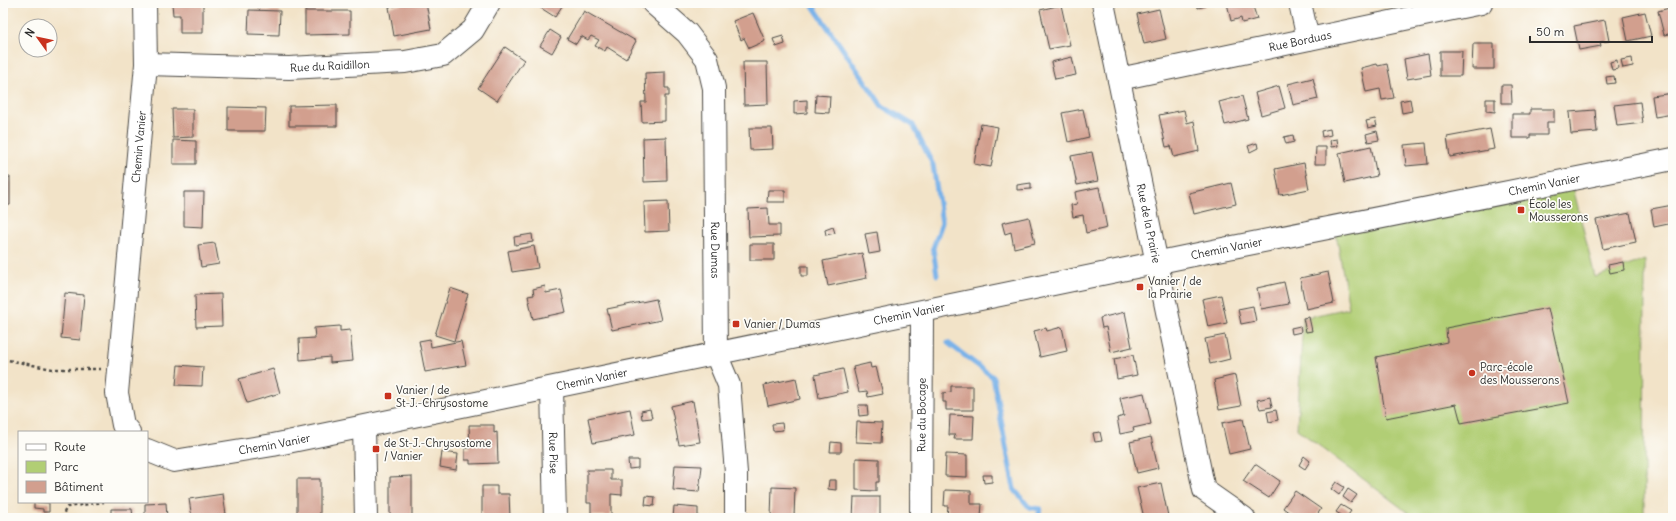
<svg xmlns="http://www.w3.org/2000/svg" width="1676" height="521" font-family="Delius,sans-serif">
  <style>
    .green { fill: #b1ce74; stroke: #6e7c50 }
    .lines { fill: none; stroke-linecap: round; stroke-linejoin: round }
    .stream { stroke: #79b2e9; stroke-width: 5 }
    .building { fill: #d29f8e }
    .minor-casing { stroke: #494743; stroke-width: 24 }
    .path { stroke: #494743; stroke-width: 2.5; stroke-dasharray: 3 3; stroke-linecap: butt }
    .minor { stroke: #fff; stroke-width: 22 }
    .poi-dot { fill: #c8321e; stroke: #fdfcf7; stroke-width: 1.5 }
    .labels { text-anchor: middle; stroke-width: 3.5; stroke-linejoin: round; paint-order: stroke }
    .street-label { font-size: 11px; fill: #2b2b2b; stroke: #fdfcf7 }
    .poi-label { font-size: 11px; fill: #2b2b2b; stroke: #fdfcf7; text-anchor: start }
  </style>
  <rect width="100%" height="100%" fill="#fdfcf7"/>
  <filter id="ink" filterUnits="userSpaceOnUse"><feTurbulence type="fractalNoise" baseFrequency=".025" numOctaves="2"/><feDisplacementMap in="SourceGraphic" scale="8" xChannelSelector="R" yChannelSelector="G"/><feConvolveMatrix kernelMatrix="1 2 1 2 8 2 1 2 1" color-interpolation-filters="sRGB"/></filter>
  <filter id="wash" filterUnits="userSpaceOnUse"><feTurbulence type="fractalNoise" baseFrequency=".012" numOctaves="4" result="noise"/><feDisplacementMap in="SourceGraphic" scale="16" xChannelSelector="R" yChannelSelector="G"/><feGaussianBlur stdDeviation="0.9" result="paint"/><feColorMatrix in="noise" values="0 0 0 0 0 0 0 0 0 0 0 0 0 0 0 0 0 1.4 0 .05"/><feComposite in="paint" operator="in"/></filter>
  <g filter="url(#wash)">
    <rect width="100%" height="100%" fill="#f2e3c8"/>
    <!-- green -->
    <path class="green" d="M1571,179L1595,277L1645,260L1644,518H1415L1297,429L1303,318L1349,308L1335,227Z"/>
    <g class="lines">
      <!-- stream -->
      <path class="stream" d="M811,3L882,106L913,125L933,165L942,223L933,248L937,275
        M948,343L993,377L1014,489L1029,507L1040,509L1038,518"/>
    </g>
    <g id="blocks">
      <!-- building -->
      <path class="building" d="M172,3H203V33H180V15H173Z
        M409,3H426L431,29L394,36L389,7Z
        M533,3H564L555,17Z
        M1196,3H1205L1206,6L1198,8Z
        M1227,3H1252L1257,19L1242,23L1241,18L1231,21Z
        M1061,5L1070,45L1049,49L1040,10Z
        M1673,7V33L1664,35L1658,11Z
        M1159,9L1166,39L1144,44L1137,14Z
        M249,10L280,11L279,35L248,34Z
        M305,11H350V34L305,35Z
        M584,11L636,41L626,59L607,47L605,51L595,46L599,40L591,36L588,40L581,36L576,44L567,39Z
        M1645,12L1651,36L1628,41L1623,17Z
        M753,13L765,41L749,48L744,38L741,40L733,21Z
        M1605,20L1609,41L1600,42L1601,46L1579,50L1574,26Z
        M550,30L561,37L552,53L540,46Z
        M783,36L785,44L776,47L773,39Z
        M1473,44H1494V69H1472Z
        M505,47L524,60L497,101L478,88Z
        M1440,51H1462L1461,76H1440Z
        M1428,54L1431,75L1407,79L1404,59Z
        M1072,57L1076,75L1055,79L1051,62Z
        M1632,58L1633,66L1623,68L1621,60Z
        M1617,60L1618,69L1612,70L1610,62Z
        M743,62H767L768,104L744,105Z
        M1377,64L1378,66L1387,64L1394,98L1382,100L1380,89L1366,92L1361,68Z
        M665,72V88H669V96H665V121L642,122L641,102H646L645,73Z
        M1614,76L1615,83L1607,84L1606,77Z
        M1313,78L1318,99L1293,105L1288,84Z
        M1501,85H1511L1512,103H1501Z
        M1279,86L1285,108L1261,115L1255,93Z
        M1673,93V114L1655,117L1652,96Z
        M816,95L830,96L829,113L815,112Z
        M1242,96L1248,119L1225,125L1219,102Z
        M1410,99L1412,111L1402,113L1400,101Z
        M1486,99H1495V112L1486,111Z
        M807,100V113L794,114V101Z
        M1640,102L1643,123L1617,126L1614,105Z
        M337,105V126H289V106Z
        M228,107L266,108L265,131H228Z
        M172,109H193V137L173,138Z
        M1083,109L1089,137L1068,142L1062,113Z
        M1530,109H1554V122H1547V135H1530V138H1512V114H1530Z
        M1184,110L1187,123L1194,121L1199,151L1174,157L1171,146L1166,147L1159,115Z
        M1595,110L1597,132L1571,134L1569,112Z
        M1375,119L1377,126L1368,128L1366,121Z
        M981,124L998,127L991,167L974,164Z
        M749,128H772L773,149L750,150Z
        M1330,129L1331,135L1322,137L1321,131Z
        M1490,129L1494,149L1450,157L1447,137Z
        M1377,131L1379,140L1368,142L1366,134Z
        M1293,135L1294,142L1286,144L1284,137Z
        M666,137L667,181L644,182L643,138Z
        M1337,139L1338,146L1331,147L1330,140Z
        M173,140L196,141V164H173Z
        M1257,143L1258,148L1250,152L1248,146Z
        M1426,143L1428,164L1406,166L1404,145Z
        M1371,146L1377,176L1345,183L1339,153Z
        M1316,147H1326V164H1315Z
        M1092,152L1098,181L1077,185L1071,156Z
        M1304,163L1309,189L1280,195L1275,169Z
        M3,177H10V205L3,206Z
        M1031,183V189L1017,190V185Z
        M1231,183L1236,204L1194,214L1189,193Z
        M1099,187L1107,228L1086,233L1083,215L1073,217L1071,205L1077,204L1075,192Z
        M768,190H785V202H767Z
        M184,192H204L203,227L184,226Z
        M668,201L669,231L645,232L644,202Z
        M1673,205V223L1654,227L1651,209Z
        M768,208L769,225H780V236L749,237L748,209Z
        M1630,213L1636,242L1603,249L1596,220Z
        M1029,217L1035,243L1014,248L1011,232L1005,234L1002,223Z
        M833,227L835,233L826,235L825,230Z
        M877,232L880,252L869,254L865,234Z
        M532,234L533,242L515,245L514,237Z
        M215,243L219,264L201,267L198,245Z
        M750,244H774V260H750Z
        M534,246L538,268L512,272L508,251Z
        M862,253L867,278L828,286L823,261Z
        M1623,262L1624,270L1610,273L1608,265Z
        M801,266H808V276H801Z
        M1328,272L1334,303L1306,309L1300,278Z
        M1284,282L1289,304L1261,309L1257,288Z
        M545,286L546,293L561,290L566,312L533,319L528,296L534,295L533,289Z
        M450,288L468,294L454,341L435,335Z
        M65,293L84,295L80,340L61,338Z
        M221,294L222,326L196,327L195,295Z
        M1221,295L1227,323L1208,327L1202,299Z
        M656,299L661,320L612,330L607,309Z
        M1253,306L1256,321L1241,324L1238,309Z
        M1548,308L1569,403L1461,423L1456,404L1386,418L1376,357L1447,342L1446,328Z
        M1125,312L1132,347L1111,352L1106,327L1102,328L1100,318Z
        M1309,317L1312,331L1306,332L1303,318Z
        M340,326V331L350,330L353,361L330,363V357L300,360L299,339L315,338L314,328Z
        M1300,326L1301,332L1292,334L1291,328Z
        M1062,327L1067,351L1040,357L1034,331L1046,328L1047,331Z
        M1225,335L1230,359L1210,364L1205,339Z
        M430,339L431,347L461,341L466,365L425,372L419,341Z
        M1133,355L1137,375L1117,379L1114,359Z
        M870,363L871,368L876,367L883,394L868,397L867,391L859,392L853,367Z
        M178,365L203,367L202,386L176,385Z
        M273,369L280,393L247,403L239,379Z
        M843,369L848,392L819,398L815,375Z
        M1235,375L1241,406L1219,410L1214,380Z
        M796,378L800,399L768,406L764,385Z
        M951,386H973V410H946V402H943V393L951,392Z
        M1144,393L1151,424L1133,428L1134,431L1120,434L1117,418L1124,416L1120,398Z
        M1270,397L1272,407L1260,409L1257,400Z
        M693,401L700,442L679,445L671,406Z
        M858,405H867L868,415L859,416Z
        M630,409L635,435L593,443L588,418Z
        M650,409L652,418L642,419L641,411Z
        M1276,410L1278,420L1269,422L1267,412Z
        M950,415L974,416L973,439H954L955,435H949Z
        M1243,419L1250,449L1229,454L1222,423Z
        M857,422L882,423L881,443L856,442Z
        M782,423L783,430L773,431L772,424Z
        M469,425H494V433L497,432L498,463L470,464V460H465V448H470Z
        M1100,432L1102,441L1095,442L1093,433Z
        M1151,437L1158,468L1137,473L1130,442Z
        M831,442L841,443V452H830Z
        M442,452L458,454L456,470L440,467Z
        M946,454L967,455V477L945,476Z
        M1304,456L1310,461L1305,469L1299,465Z
        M856,458L879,459V482H876V491L856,490Z
        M628,460H638V468L629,469Z
        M1255,464L1280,481L1269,498L1243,481Z
        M675,465L702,466L699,492L673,490Z
        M587,470H611V480H622V495L611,494V516H591V503H587Z
        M983,475H992V482L984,483Z
        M412,476V518H390V477Z
        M297,479H320V518H297Z
        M829,480H836V490L828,489Z
        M1336,482L1344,487L1339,495L1331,489Z
        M1161,483L1168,516L1158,518H1144L1137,488Z
        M482,486H497V494H509L510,518H482Z
        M772,487L795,488L794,518H771Z
        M1348,489L1357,495L1351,503L1343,497Z
        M945,490L971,491V504H982L981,517L947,516L948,506H944Z
        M1295,491L1321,509L1315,518H1297L1283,508Z
        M223,494L226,514L204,518H192L189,499Z
        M646,496L655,497L654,506L645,505Z
        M854,497H880V516H875V518H853Z
        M34,502L49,503V512H43V509L34,508Z
        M166,503L167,518H145V504Z
        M1341,505L1351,511L1346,518L1336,512Z
        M674,506L698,508V518H673Z
        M111,509H132L133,518H111Z
        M992,515H999V518H992Z"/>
    </g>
  </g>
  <g filter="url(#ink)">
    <use href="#blocks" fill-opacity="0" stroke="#494743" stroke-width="1"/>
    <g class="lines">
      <defs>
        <g id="minor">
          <path id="s1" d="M653,3L687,33L707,59L714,88L716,354L729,385L736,473V518"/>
          <path id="s2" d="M1103,3L1204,490L1244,518"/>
          <path d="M1300,3L1308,39"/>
          <path id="s3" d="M146,64L289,68L405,62L443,55L473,30L489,3"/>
          <path id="s4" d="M1119,79L1481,3"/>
          <path id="s5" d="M552,388L555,518"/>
          <path d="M364,427L366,518"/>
          <path id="s6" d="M129,432L123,425L117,393L146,64L145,3"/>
          <path id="s7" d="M147,450L174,461L273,445L1208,252L1673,159"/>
          <path id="s8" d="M921,518L922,312"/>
        </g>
      </defs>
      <!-- minor casing -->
      <use href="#minor" class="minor-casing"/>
      <!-- path -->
      <path class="path" d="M3,359L52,369H102
        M61,518L67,507L104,502"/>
      <!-- minor -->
      <use href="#minor" class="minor"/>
    </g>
  </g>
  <!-- markers -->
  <g class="poi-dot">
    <rect x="1517" y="206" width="8" height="8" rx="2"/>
    <rect x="1136" y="283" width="8" height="8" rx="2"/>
    <rect x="732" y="320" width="8" height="8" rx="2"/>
    <circle cx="1472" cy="373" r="4"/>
    <rect x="384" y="392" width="8" height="8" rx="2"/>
    <rect x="372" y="445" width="8" height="8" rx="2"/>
  </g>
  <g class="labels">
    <!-- street labels -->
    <g class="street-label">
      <text dy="4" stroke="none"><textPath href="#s4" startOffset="185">Rue Borduas</textPath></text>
      <text dy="4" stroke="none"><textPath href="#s3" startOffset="184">Rue du Raidillon</textPath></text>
      <text dy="4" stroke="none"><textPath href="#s6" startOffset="289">Chemin Vanier</textPath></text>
      <text dy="4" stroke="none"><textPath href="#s7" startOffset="1427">Chemin Vanier</textPath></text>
      <text dy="4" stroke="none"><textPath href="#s2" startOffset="225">Rue de la Prairie</textPath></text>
      <text dy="4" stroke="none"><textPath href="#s7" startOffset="1103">Chemin Vanier</textPath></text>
      <text dy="4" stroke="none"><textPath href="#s1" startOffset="270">Rue Dumas</textPath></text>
      <text dy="4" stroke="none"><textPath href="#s7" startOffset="779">Chemin Vanier</textPath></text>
      <text dy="4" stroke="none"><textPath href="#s7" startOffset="455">Chemin Vanier</textPath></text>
      <text dy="4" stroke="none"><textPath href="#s8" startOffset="103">Rue du Bocage</textPath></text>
      <text dy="4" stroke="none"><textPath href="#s7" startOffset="131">Chemin Vanier</textPath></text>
      <text dy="4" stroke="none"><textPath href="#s5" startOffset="65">Rue Pise</textPath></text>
    </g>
    <!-- poi labels -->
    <g class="poi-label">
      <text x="1529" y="208">École les<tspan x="1529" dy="13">Mousserons</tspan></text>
      <text x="1148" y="285">Vanier / de<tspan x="1148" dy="13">la Prairie</tspan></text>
      <text x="744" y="328">Vanier / Dumas</text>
      <text x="1480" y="371">Parc-école<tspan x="1480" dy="13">des Mousserons</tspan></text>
      <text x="396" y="394">Vanier / de<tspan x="396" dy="13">St-J.-Chrysostome</tspan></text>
      <text x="384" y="447">de St-J.-Chrysostome<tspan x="384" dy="13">/ Vanier</tspan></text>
    </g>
  </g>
  <!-- margin -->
  <rect width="1676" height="521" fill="none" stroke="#fdfcf7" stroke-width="16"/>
  <!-- legend -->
  <rect x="18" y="431" width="130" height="72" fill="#fdfcf7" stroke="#a9a8a5"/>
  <rect x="26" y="444" width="20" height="6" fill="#ffffff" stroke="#a9a8a5"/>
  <text x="54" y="451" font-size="12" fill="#2b2b2b">Route</text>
  <rect x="26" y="461" width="20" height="12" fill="#b1ce74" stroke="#a9a8a5"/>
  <text x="54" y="471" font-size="12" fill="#2b2b2b">Parc</text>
  <rect x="26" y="481" width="20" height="12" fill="#d29f8e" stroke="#a9a8a5"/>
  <text x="54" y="491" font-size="12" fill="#2b2b2b">Bâtiment</text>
  <!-- north arrow -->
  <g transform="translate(38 38) rotate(303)"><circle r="19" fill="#fdfcf7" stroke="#a9a8a5"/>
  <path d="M0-3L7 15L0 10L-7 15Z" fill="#c8321e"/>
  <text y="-6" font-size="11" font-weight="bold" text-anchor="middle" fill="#2b2b2b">N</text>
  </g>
  <!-- scale -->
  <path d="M1530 36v6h122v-6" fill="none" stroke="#2b2b2b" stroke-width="2"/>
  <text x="1536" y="36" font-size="12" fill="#2b2b2b" stroke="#fdfcf7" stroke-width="3" paint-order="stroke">50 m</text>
</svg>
